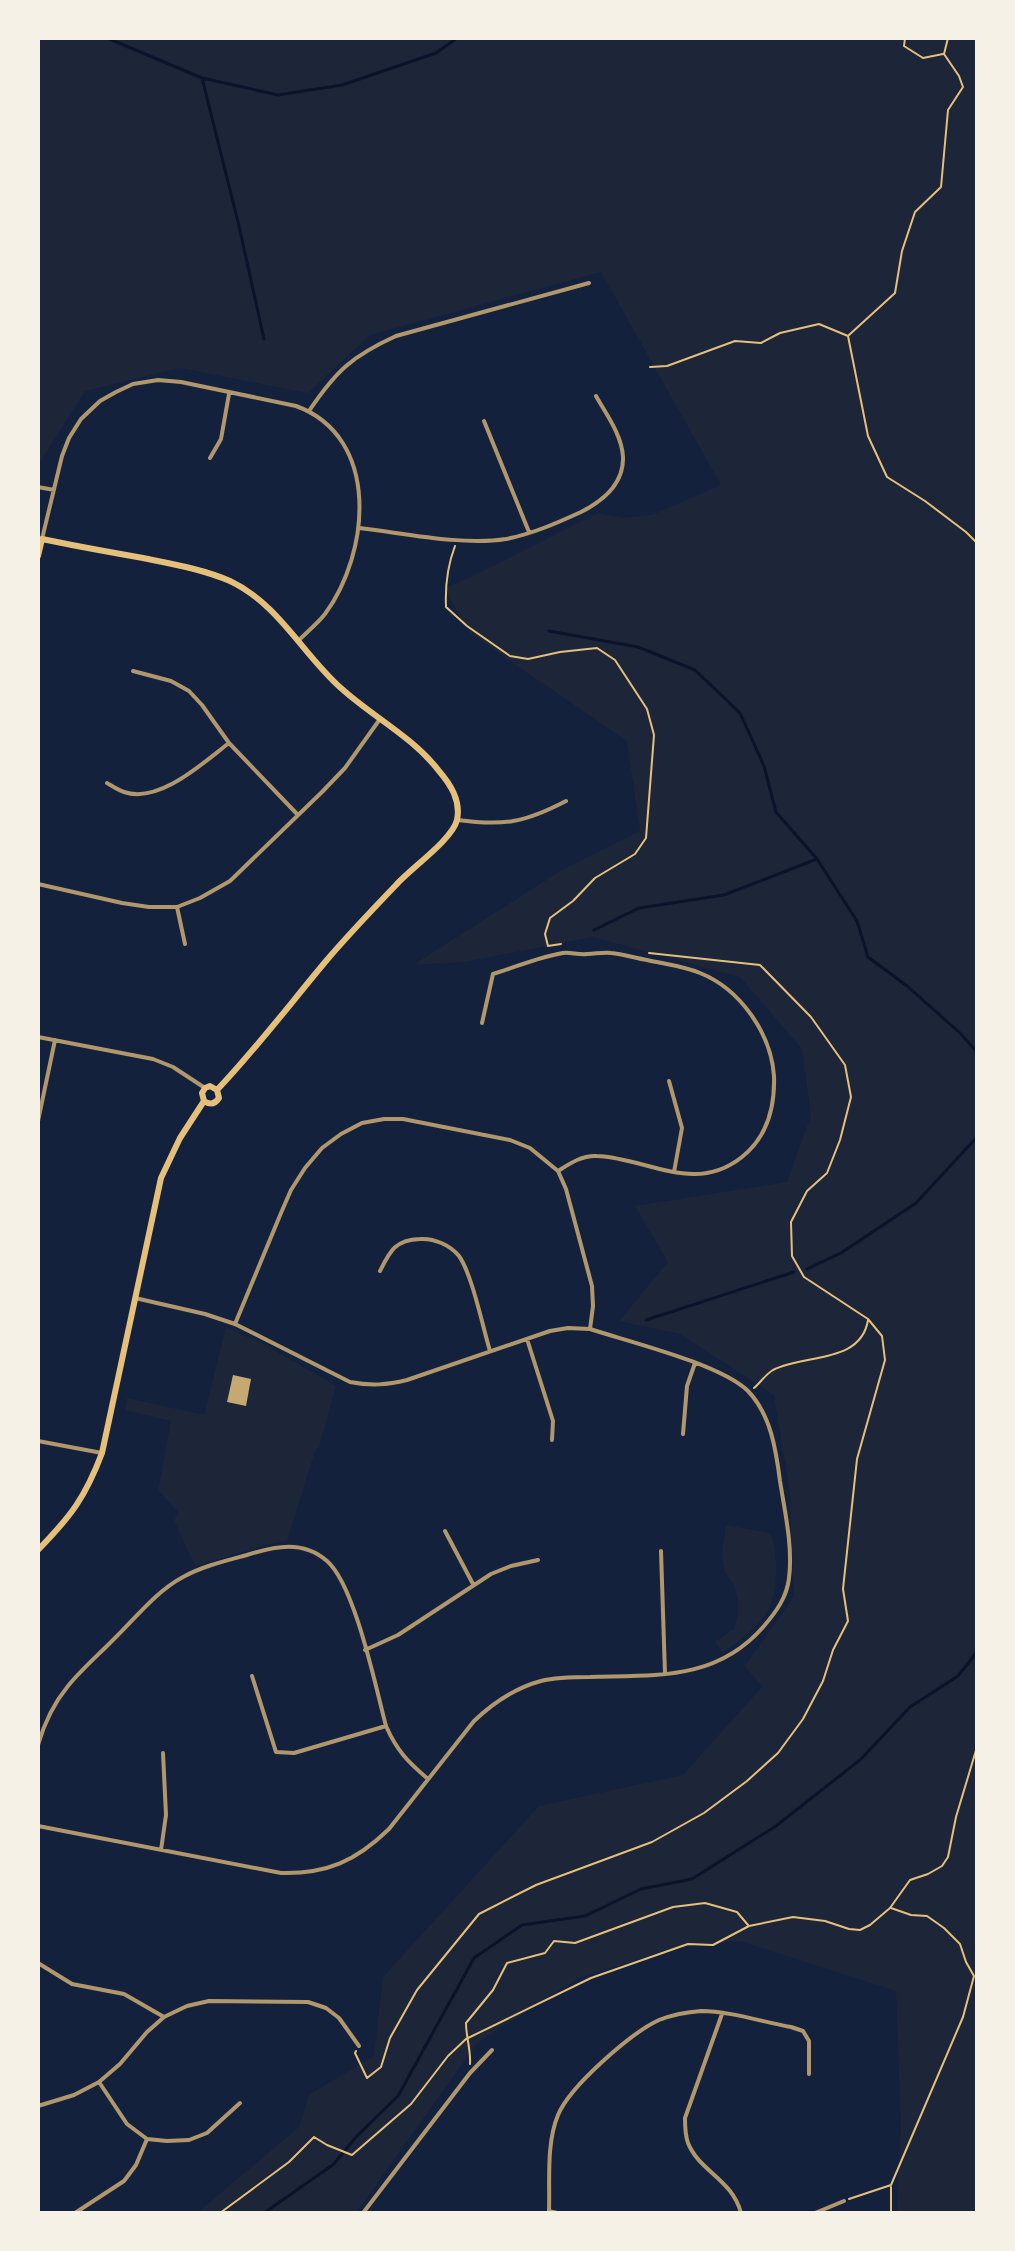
<svg xmlns="http://www.w3.org/2000/svg" width="1015" height="2251" font-family="Bitter,serif">
  <style>
    .green { fill: #1d2539 }
    .lines { fill: none; stroke-linecap: round; stroke-linejoin: round }
    .stream { stroke: #0b132b; stroke-width: 3 }
    .building { fill: #c6a872 }
    .path { stroke: #e5c07b; stroke-width: 2 }
    .minor { stroke: #b1986c; stroke-width: 4 }
    .secondary { stroke: #e5c07b; stroke-width: 6 }
  </style>
  <rect width="100%" height="100%" fill="#14213d"/>
  <!-- green -->
  <path class="green" d="M38,38H977V2213H897L901,2127L896,1991L740,1941L678,1947L579,1978L478,2042L356,2213H197L299,2127L309,2095L374,2056L383,1977L539,1806L683,1775L762,1687L745,1666L794,1596L789,1487L774,1395L680,1334L619,1321L668,1262L635,1206L787,1182L811,1116L802,1049L740,977L593,937L464,962L413,965L562,870L640,831L627,741L471,634L444,589L491,567L598,513L622,518L652,515L721,485L601,272L370,335L308,393L180,368L85,391L38,465Z
    M226,1328L262,1343L336,1386L319,1448H316L287,1541L265,1545L195,1566L174,1520L179,1513L158,1490L171,1421L125,1410L127,1398L204,1415Z
    M726,1525L769,1533C776,1542 775,1554 776,1564C778,1614 759,1625 723,1653L715,1642L734,1629L738,1615V1601L734,1585L725,1573L722,1554Z"/>
  <g class="lines">
    <!-- stream -->
    <path class="stream" d="M107,38L202,78L278,95L342,85L436,53L457,38
      M202,78L239,226L264,339
      M549,631L638,647L695,670L740,713L764,766L776,812L817,859L857,921L868,957L907,986L960,1033L977,1052
      M594,930L639,908L724,895L817,859
      M807,1269L841,1253L916,1203L977,1137
      M646,1320L794,1272
      M264,2213L334,2164L356,2137L398,2096L474,1958L522,1925L585,1916L641,1889L692,1879L776,1826L861,1759L910,1707L958,1676L977,1652"/>
  </g>
  <!-- building -->
  <path class="building" d="M233,1375L251,1379L246,1406L227,1402Z"/>
  <g class="lines">
    <!-- path -->
    <path class="path" d="M905,38L904,46L923,58L943,54
      M849,335L895,293L902,251L915,212L941,187L948,110L963,87L959,76L944,54L948,38
      M650,367L667,366L735,341L761,343L780,333L819,324L848,336L868,436L887,477L925,501L966,532L977,543
      M455,546C447,567 445,585 446,607L467,626L510,656L528,659L560,652L597,648L615,660L647,709L654,735L646,838L635,854L595,878L573,901L550,918L545,934L548,946L561,944
      M754,1388C760,1383 766,1374 773,1370C804,1354 861,1364 868,1320
      M356,2051L355,2053L367,2078L381,2067L390,2038L417,1990L479,1914L536,1885L652,1842L704,1813L747,1781L778,1753L803,1719L823,1681L833,1650L848,1621L843,1589L857,1459L885,1360L882,1336L868,1319L804,1277L792,1256L791,1222L807,1191L827,1173L840,1140L851,1097L845,1065L811,1017L760,965L649,953
      M470,2064C471,2050 466,2037 466,2023L493,1990L507,1963L545,1953L554,1941L575,1943L673,1907L705,1903L737,1912L748,1925
      M849,2199L891,2185L963,2017L974,1976L966,1962L960,1944L944,1928L927,1916L911,1915L891,1908
      M220,2213L289,2162L314,2137L327,2145L352,2155L411,2104L448,2056L466,2039L591,1978L688,1944L713,1945L749,1926L793,1917L825,1921L849,1929L860,1930L870,1925L890,1908L910,1880L928,1874L942,1866L948,1857L956,1817L977,1747
      M891,2213V2187"/>
    <!-- minor -->
    <path class="minor" d="M309,411C336,371 352,356 396,336L589,283
      M484,421L529,532
      M210,458L221,439L229,394
      M38,487L54,490
      M359,528C403,533 463,546 506,539C532,534 557,523 581,512C603,501 624,484 623,457C622,435 606,414 596,396
      M42,539L62,456L69,438L81,419L100,401L116,392L133,384L158,380L181,382L296,406C381,437 370,553 325,614C318,623 307,632 299,640
      M133,671L171,681L189,691L202,705L229,743L298,815
      M107,783C112,786 118,790 124,792C159,804 203,763 229,743
      M457,820C504,826 524,823 566,801
      M38,884L122,903L149,907H177L200,898L230,881L322,792L345,768L380,719
      M177,907L185,944
      M482,1023L493,974C513,968 542,956 563,953C570,952 579,955 587,954C595,954 603,952 611,953C623,954 635,958 647,960C664,964 683,966 700,973C740,989 771,1033 774,1076C775,1107 767,1137 742,1157C694,1195 648,1158 597,1156C582,1155 569,1164 558,1171
      M38,1037L153,1059L173,1067L205,1088
      M669,1081L682,1128L674,1172
      M38,1121L55,1040
      M380,1271C390,1251 395,1240 420,1239C434,1238 450,1245 459,1256C472,1274 483,1328 490,1351
      M235,1324L281,1213L291,1190L305,1168L322,1148L341,1134L362,1123L384,1119H403L510,1140L530,1148L558,1171L566,1189L592,1286L593,1306L590,1329
      M527,1339L553,1421L552,1440
      M683,1434L687,1386L695,1363
      M38,1441L102,1453
      M445,1531L473,1584
      M661,1551L665,1674
      M365,1650L398,1635L491,1574L511,1566L538,1560
      M252,1676L276,1752L294,1753L386,1726
      M38,1745C44,1724 54,1703 68,1686C81,1670 97,1656 111,1642C134,1620 155,1592 183,1577C203,1566 225,1561 247,1555C275,1546 303,1540 327,1561C355,1585 376,1689 386,1726C397,1751 408,1762 428,1779
      M38,1826L281,1873C327,1874 356,1861 389,1829L474,1721C494,1702 515,1688 541,1681C557,1677 574,1677 590,1677C656,1675 717,1681 764,1626C776,1612 787,1597 789,1578C793,1547 785,1513 780,1481C776,1450 771,1415 748,1391C720,1364 630,1342 590,1329L568,1328L550,1331L407,1380C387,1385 371,1386 350,1382L235,1324L205,1314L135,1298
      M161,1850L166,1815L163,1753
      M38,1963L72,1984L124,1994L164,2017
      M722,2014L685,2118C685,2126 685,2135 688,2143C699,2171 732,2179 741,2213
      M99,2082L127,2124L147,2139L167,2141L189,2140L207,2133L240,2103
      M38,2106L74,2095L99,2082L120,2064L147,2032L164,2017L187,2006L209,2001L308,2002L326,2008L339,2018L359,2046
      M75,2213L124,2181L136,2165L147,2139
      M363,2213L470,2073L492,2050
      M557,2213L549,2211C550,2181 546,2144 558,2115C570,2086 631,2033 659,2020C672,2015 687,2012 701,2011C729,2011 763,2022 791,2027L803,2031L809,2041V2074
      M815,2213L844,2201"/>
    <!-- secondary -->
    <path class="secondary" d="M38,556L42,539C75,546 109,552 143,558C172,564 202,569 230,581C279,604 303,655 342,689C373,717 413,737 439,771C451,785 461,801 457,820C452,840 411,868 396,885C372,910 348,935 326,961C290,1004 256,1049 217,1090
      M204,1101L202,1093L205,1088L210,1086L217,1090
      M204,1101C210,1105 215,1104 219,1098L217,1090
      M38,1550C71,1516 85,1498 102,1453L161,1178L180,1138L204,1101"/>
  </g>
  <!-- border -->
  <rect width="1015" height="2251" fill="none" stroke="#f6f1e7" stroke-width="80"/>
</svg>
